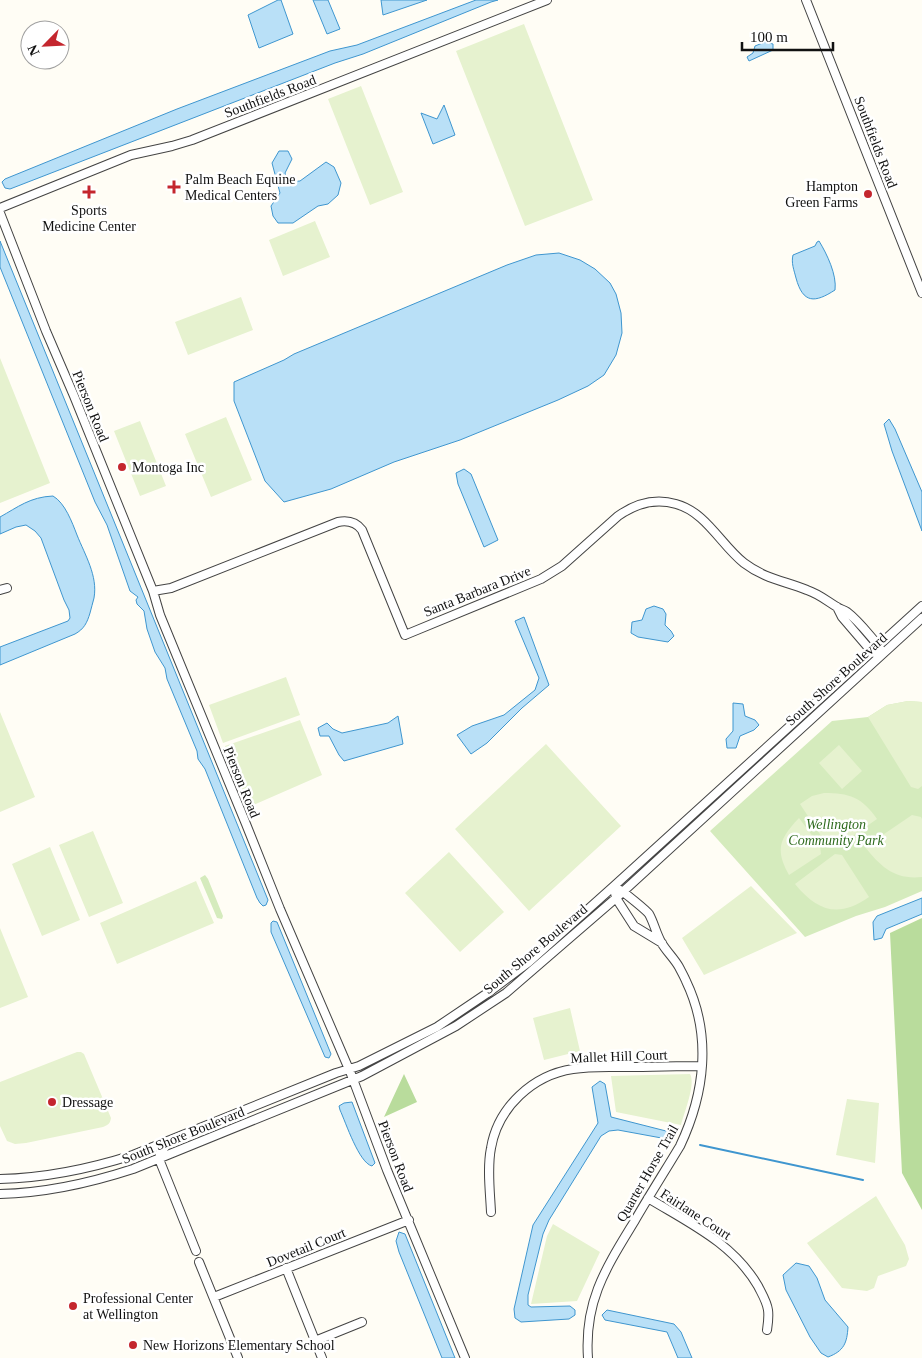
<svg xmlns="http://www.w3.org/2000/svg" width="922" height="1358" font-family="Georgia,serif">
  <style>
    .green { fill: #d5ebbd }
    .forest { fill: #b9dc9c }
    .pitch { fill: #e6f2cf }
    .water { fill: #b9e0f7; stroke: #3f96cf }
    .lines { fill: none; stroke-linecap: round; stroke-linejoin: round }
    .stream { stroke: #3f96cf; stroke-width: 2 }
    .minor-casing { stroke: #444; stroke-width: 10 }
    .minor { stroke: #fff; stroke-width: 8 }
    .poi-dot { fill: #c4262e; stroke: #fff; stroke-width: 2 }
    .labels { text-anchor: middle; stroke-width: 5; stroke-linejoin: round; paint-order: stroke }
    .street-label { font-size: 14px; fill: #111; stroke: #fff }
    .poi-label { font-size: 14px; fill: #111; stroke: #fff; text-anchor: start }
    .park-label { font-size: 14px; font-style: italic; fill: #2f6b1f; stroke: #fff }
  </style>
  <rect width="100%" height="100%" fill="#fffdf5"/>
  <!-- green -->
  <path class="green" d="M908,701L922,702V891L885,907L856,916L805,937L710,831L832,721L868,717L887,705Z
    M205,875L208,879L223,916L222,919L217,918L200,878Z"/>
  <!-- forest -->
  <path class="forest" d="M922,918V1210L902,1173L890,933Z
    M404,1074L417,1102L384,1117Z"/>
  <!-- pitch -->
  <path class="pitch" d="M524,24L593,200L525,226L456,51Z
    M361,86L403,192L370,205L328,99Z
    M315,221L330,257L283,276L269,240Z
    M241,297L253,330L188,355L175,322Z
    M0,358L50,483L0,503Z
    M226,417L252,480L211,497L185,434Z
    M140,421L166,486L140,496L114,431Z
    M286,677L300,715L223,743L209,705Z
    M908,701L922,702V786L918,789L911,787L868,717L887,705Z
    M0,712L35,797L0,812Z
    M300,720L322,775L249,807L225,746Z
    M546,744L621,826L529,911L455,829Z
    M839,745L862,771L842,789L819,763Z
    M824,793C849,793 862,797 877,819L835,848H829L800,804L812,796Z
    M912,815L921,817L922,819V877C895,880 881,867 865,847Z
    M799,818L820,846L821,854L789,875C775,850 779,839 799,818Z
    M93,831L123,903L89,917L59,845Z
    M50,847L80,920L42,936L12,864Z
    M449,852L504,912L460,952L405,893Z
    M835,854L842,855L869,897C839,918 818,912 795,884Z
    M196,881L214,923L117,964L100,923Z
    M751,886L797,933L704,975L682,938Z
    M0,928L28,997L0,1008Z
    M570,1008L580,1051L544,1060L533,1018Z
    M77,1052H81L84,1054L111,1118C110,1124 108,1125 103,1127L26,1143L15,1144L7,1141L0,1126V1082Z
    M690,1074C696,1084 684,1113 681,1125L616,1112L611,1076Z
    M847,1099L879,1103L875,1163L836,1155Z
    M876,1196L905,1245L909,1259L906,1266L878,1276L874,1288L867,1291L842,1288L807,1243Z
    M553,1224L600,1252L577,1301L531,1304L547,1236Z"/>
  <!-- water -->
  <path class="water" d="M278,0H281L293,34L259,48L248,15Z
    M313,0H328L340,29L327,34Z
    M381,0H427L383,15Z
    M476,0H498L491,2L363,54L335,63L10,189L5,188L2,182L5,179L177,109L330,51L357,45Z
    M765,42L773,44V50L749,61L747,57L753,53L755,46Z
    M444,105L455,135L433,144L421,113L437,119Z
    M279,151H288L292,159L285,173L288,182L300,181L326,162L334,167L341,183L338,195L328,204L318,206L293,223H278L273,216L271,206L280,193L272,163Z
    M0,241L268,900L266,905L263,906L260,903L257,898L205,769L198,759L197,751L167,679L165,668L155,652L147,629L144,611L137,604L136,600L138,597L130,591L107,525L95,502L0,267Z
    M819,241C827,254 837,275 835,290C815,303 803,304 796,278C794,270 791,263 793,255L815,246L817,242Z
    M559,253L580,260L595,269L610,283L616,294L621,313L622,333L616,355L604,375L588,386L558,400L460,440L394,462L331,489L284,502L265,481L234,401V382L284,360L294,354L507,265L536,255Z
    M889,419L895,429L922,492V531L892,451L884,424Z
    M464,469L471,474L498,540L484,547L458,484L456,473Z
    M53,496C65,503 72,522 77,535C85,555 98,576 94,598C93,603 91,608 90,613C87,623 84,629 75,634L0,665V647L68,621L70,618L69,610L64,600L41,538L35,531L26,525L16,527L0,534V517C18,507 30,497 53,496Z
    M654,606L663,609L666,614L665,625L671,631L674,636L668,642L638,637L631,633L632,622L642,620L646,609Z
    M524,617L549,685L522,708L487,743L471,754L457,735L472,726L504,715L535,690L539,678L515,621Z
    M733,703L743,704L745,716L755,720L759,725L754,730L740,736L736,748H727L726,739L733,731Z
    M398,716L403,744L344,761L339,755L329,736H320L318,728L327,723L333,729L342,733L388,723Z
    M922,898V914L886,929L882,938L874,940L873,922L877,916Z
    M273,921L277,922L331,1054L329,1058L325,1057L271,932V923Z
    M600,1081L605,1084L611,1117L670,1132L667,1139L618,1130L609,1131L601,1136L549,1220L543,1234L528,1295V1305L531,1307L570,1306L575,1310V1315L569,1319L521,1322L515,1318L514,1309L533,1225L598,1123L592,1087Z
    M352,1102L375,1163L372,1166C359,1163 346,1123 340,1110L339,1106L344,1103Z
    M399,1232L405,1234L455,1358H442L399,1252L396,1241Z
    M796,1263L809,1266L817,1278L825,1300L848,1327C847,1343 844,1351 828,1357L821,1353L810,1337L786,1290L783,1275Z
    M607,1310L674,1324L681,1332L692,1358H678L667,1332L605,1320L602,1315Z"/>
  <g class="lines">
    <!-- stream -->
    <path class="stream" d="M700,1145L863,1180"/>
    <defs>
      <path id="minor" d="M806,0L922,293
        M0,208L131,155L172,146L192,140L547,0
        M0,213L46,331L74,396L153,591L160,615L246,824L280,909L351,1074L387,1170L465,1358
        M0,590L7,588
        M153,591L171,588L338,522C348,520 356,522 362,530L405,635L541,579L562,566L618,516C635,504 655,498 676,504C706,512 721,545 744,563C765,579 785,581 807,590C819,594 827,601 837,607C840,609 844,610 847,612C859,621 869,635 879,646L881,650
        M837,607L842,617L872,652L875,653
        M615,893L616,898L634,926L662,943
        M169,1142L160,1153L159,1159L196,1251
        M0,1179C46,1178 89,1169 133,1155L336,1073L359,1066L437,1027L489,992L529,962L614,886L922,606
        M0,1194C46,1193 90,1183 133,1169L362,1076L456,1026L506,993L616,898L922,618
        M648,1198C689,1223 733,1243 758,1286C762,1294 767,1302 768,1310C769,1317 768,1323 767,1330
        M491,1212C490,1191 487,1168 491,1148C498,1107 533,1075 573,1069C591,1066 609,1067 626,1067C652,1067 677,1066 702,1066
        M199,1262L238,1358
        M286,1268L322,1358
        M214,1297L409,1220
        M315,1341L362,1322
        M588,1358C584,1301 606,1268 634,1222C649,1196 665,1171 680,1146C705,1093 712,1035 686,981C684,976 681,971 679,967C674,958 666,951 661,942C656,933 654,923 649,914C646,910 625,893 620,890"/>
    </defs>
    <!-- minor casing -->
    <use href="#minor" class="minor-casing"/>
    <!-- minor -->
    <use href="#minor" class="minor"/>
  </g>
  <!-- markers -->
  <g class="poi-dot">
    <path d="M171.5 179.5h5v5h5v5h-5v5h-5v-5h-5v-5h5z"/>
    <path d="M86.5 184.5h5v5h5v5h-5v5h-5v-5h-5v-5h5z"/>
    <circle cx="868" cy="194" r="5"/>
    <circle cx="122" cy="467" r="5"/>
    <circle cx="52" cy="1102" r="5"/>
    <circle cx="73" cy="1306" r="5"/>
    <circle cx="133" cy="1345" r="5"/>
  </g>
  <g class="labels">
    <!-- street labels -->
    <g class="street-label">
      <text transform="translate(270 96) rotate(-21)" y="5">Southfields Road</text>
      <text transform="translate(876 142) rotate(69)" y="5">Southfields Road</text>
      <text transform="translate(91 406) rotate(68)" y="5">Pierson Road</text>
      <text transform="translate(477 591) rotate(-22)" y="5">Santa Barbara Drive</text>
      <text transform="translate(836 679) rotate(-42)" y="5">South Shore Boulevard</text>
      <text transform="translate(242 782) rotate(68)" y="5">Pierson Road</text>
      <text transform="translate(535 949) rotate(-40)" y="5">South Shore Boulevard</text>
      <text transform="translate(619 1056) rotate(-2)" y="5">Mallet Hill Court</text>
      <text transform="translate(183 1135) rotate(-22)" y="5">South Shore Boulevard</text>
      <text transform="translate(396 1156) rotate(69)" y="5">Pierson Road</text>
      <text transform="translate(647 1173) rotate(-60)" y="5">Quarter Horse Trail</text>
      <text transform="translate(696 1214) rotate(33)" y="5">Fairlane Court</text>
      <text transform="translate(306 1247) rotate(-22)" y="5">Dovetail Court</text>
    </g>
    <!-- poi labels -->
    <g class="poi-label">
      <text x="185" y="184">Palm Beach Equine<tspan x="185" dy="16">Medical Centers</tspan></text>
      <text x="858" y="191" text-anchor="end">Hampton<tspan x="858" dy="16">Green Farms</tspan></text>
      <text x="89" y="215" text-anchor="middle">Sports<tspan x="89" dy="16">Medicine Center</tspan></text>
      <text x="132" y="472">Montoga Inc</text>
      <text x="62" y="1107">Dressage</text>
      <text x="83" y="1303">Professional Center<tspan x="83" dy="16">at Wellington</tspan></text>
      <text x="143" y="1350">New Horizons Elementary School</text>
    </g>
    <!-- park labels -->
    <g class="park-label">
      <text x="836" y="829">Wellington<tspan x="836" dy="16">Community Park</tspan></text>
    </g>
  </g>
  <!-- north arrow -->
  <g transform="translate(45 45) rotate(246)"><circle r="24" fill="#ffffff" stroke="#a0a0a0"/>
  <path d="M0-4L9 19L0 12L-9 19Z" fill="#c4262e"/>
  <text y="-8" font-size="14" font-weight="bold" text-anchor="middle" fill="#111111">N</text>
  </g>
  <!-- scale -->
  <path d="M742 42v8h91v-8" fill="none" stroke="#111111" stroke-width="2.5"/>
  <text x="750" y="42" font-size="15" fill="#111111" stroke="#ffffff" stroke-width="4" paint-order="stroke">100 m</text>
</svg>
